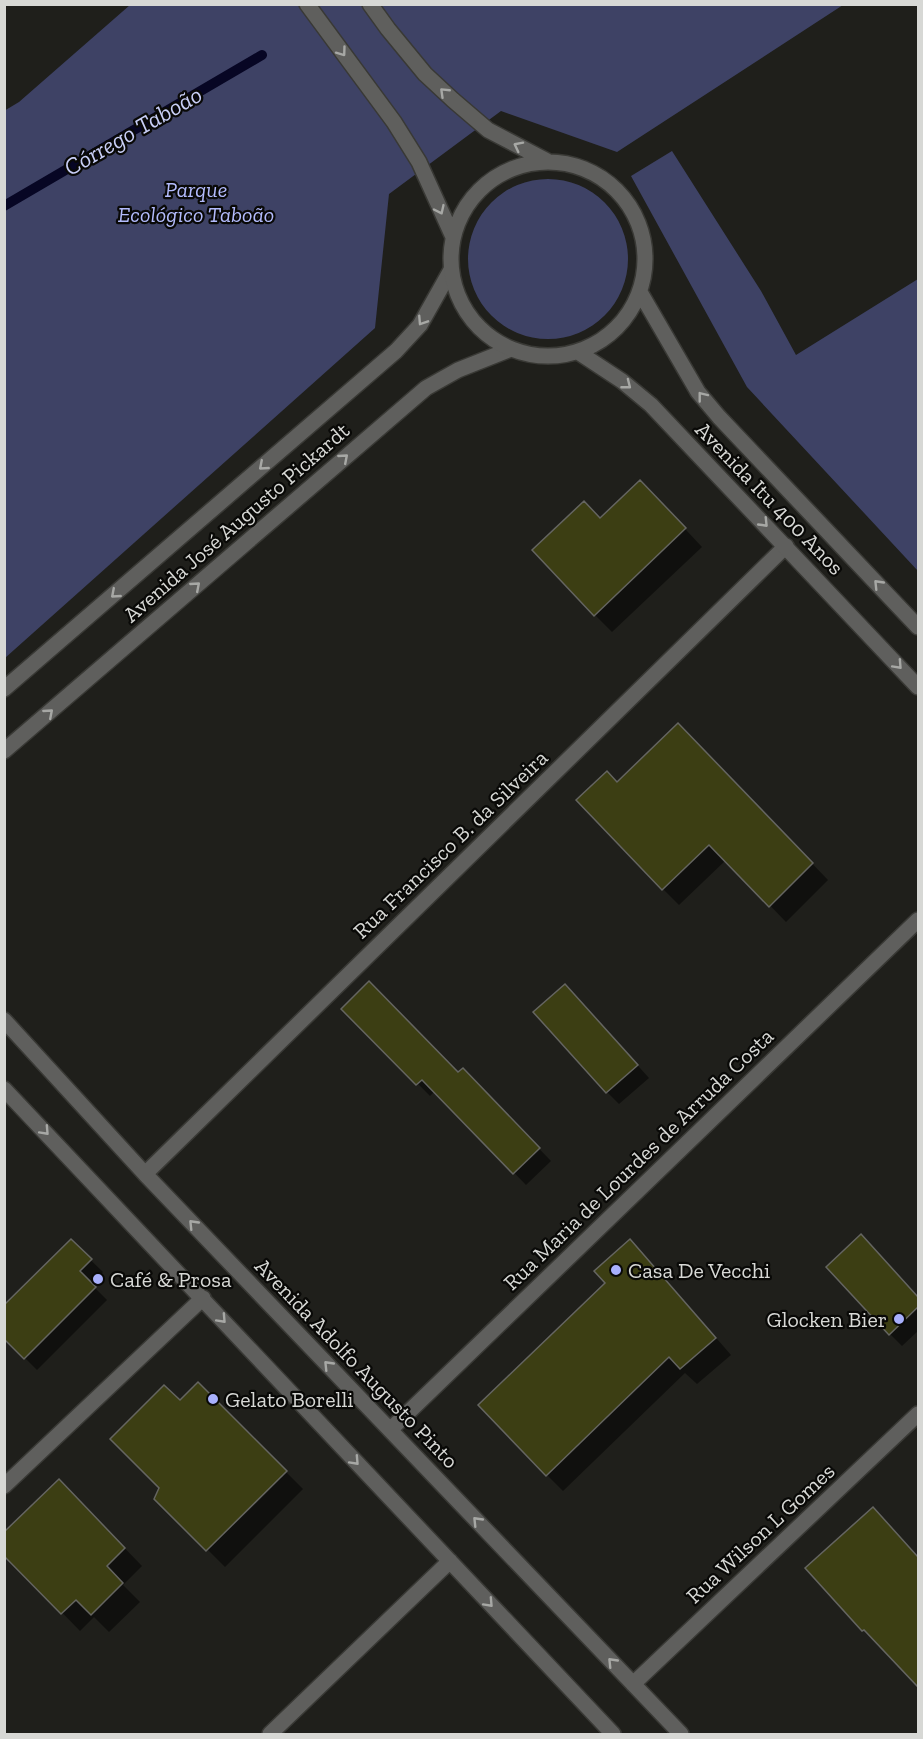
<svg xmlns="http://www.w3.org/2000/svg" width="923" height="1739" font-family="'Zilla Slab',serif">
  <style>
    .green { fill: #3e4265 }
    .shadow { fill: #0007 }
    .lines { fill: none; stroke-linecap: round; stroke-linejoin: round }
    .stream { stroke: #070624; stroke-width: 10 }
    .building { fill: #3c3e13; stroke: #656561; stroke-width: 1.5 }
    .minor-casing { stroke: #393935; stroke-width: 18 }
    .tertiary-casing { stroke: #393935; stroke-width: 18 }
    .minor { stroke: #5f5f5d; stroke-width: 15 }
    .tertiary { stroke: #5f5f5d; stroke-width: 15 }
    .oneway { stroke: #a7a8a5 }
    .poi-dot { fill: #a8b0fc; stroke: #090907; stroke-width: 2 }
    .labels { text-anchor: middle; stroke-width: 4.5; stroke-linejoin: round; paint-order: stroke }
    .park-label { font-size: 22px; font-style: italic; fill: #b3bbfc; stroke: #090907 }
    .street-label { font-size: 22px; fill: #d7d8d5; stroke: #090907 }
    .poi-label { font-size: 22px; fill: #d7d8d5; stroke: #090907; text-anchor: start }
    .water-label { font-size: 24px; font-style: italic; fill: #c9cff7; stroke: #090907 }
  </style>
  <rect width="100%" height="100%" fill="#1f1f1b"/>
  <!-- green -->
  <path class="green" d="M130,5H843L617,152L501,111L389,194L375,328L5,658L4,111L19,102Z
    M672,151L761,291L796,355L918,279V571L747,387L631,176Z
    M468 259a80 80 0 1 1 160 0a80 80 0 1 1-160 0Z"/>
  <!-- shadow -->
  <path class="shadow" d="M658,500L702,547L612,632L595,615Z
    M694,741L828,880L786,922L726,860L679,905L663,889L617,784Z
    M577,998L649,1078L619,1104L607,1092Z
    M344,1009L458,1074L463,1070L551,1161L526,1185L435,1091L430,1096Z
    M71,1241L103,1272L91,1284L107,1300L37,1370L4,1337Z
    M873,1249L918,1298V1331L902,1346L890,1334Z
    M646,1257L731,1355L697,1384L685,1373L563,1491L547,1475Z
    M198,1384L303,1489L225,1567L156,1498L161,1488L180,1402Z
    M77,1499L142,1566L123,1585L140,1602L109,1632L94,1617L80,1631L4,1553Z
    M888,1524L918,1557V1685L863,1630Z"/>
  <g class="lines">
    <!-- stream -->
    <path class="stream" d="M4,206L262,55"/>
  </g>
  <!-- building -->
  <path class="building" d="M640,480L686,528L594,616L532,550L584,501L600,518Z
    M678,723L813,863L769,907L709,845L662,890L576,800L607,771L617,782Z
    M369,981L458,1072L463,1068L540,1148L513,1174L422,1080L416,1085L341,1009Z
    M565,984L638,1065L606,1093L533,1012Z
    M861,1234L918,1297V1307L889,1335L826,1267Z
    M71,1239L92,1259L80,1271L96,1287L24,1359L4,1339V1305Z
    M630,1239L716,1338L680,1369L669,1357L546,1476L478,1405L605,1283L594,1271Z
    M198,1382L287,1471L206,1551L154,1499L159,1488L110,1439L164,1385L180,1400Z
    M59,1479L125,1548L107,1566L123,1583L91,1615L76,1600L61,1614L4,1556V1532Z
    M873,1507L918,1557V1687L864,1630L862,1631L805,1568Z"/>
  <g class="lines">
    <defs>
      <path id="minor" d="M4,689L396,351L420,325L451,270
        M4,751L426,388L458,370L511,349
        M4,1020L145,1174L681,1734
        M4,1089L613,1734
        M145,1174L786,546
        M390,1430L918,920
        M4,1486L203,1298
        M633,1684L918,1414
        M270,1734L450,1561"/>
      <path id="tertiary" d="M307,4L394,122L419,162L453,237
        M370,4L388,29L425,74L453,100L488,130L547,161
        M451 259a97 97 0 1 1 194 0a97 97 0 1 1-194 0Z
        M640,292L698,392L719,417L918,627
        M578,352L622,381L651,405L918,687"/>
    </defs>
    <!-- minor casing -->
    <use href="#minor" class="minor-casing"/>
    <!-- tertiary casing -->
    <use href="#tertiary" class="tertiary-casing"/>
    <!-- minor -->
    <use href="#minor" class="minor"/>
    <!-- tertiary -->
    <use href="#tertiary" class="tertiary"/>
  </g>
  <!-- one-way arrows -->
  <defs><path id="oneway-chevron" d="M-2-3.5L2.5 0L-2 3.5" fill="none" stroke-width="1.6" stroke-linecap="round" stroke-linejoin="round" transform="scale(1.5)"/></defs>
  <g class="oneway">
    <use href="#oneway-chevron" transform="translate(342 52) rotate(54)"/>
    <use href="#oneway-chevron" transform="translate(444 92) rotate(-136)"/>
    <use href="#oneway-chevron" transform="translate(518 146) rotate(-153)"/>
    <use href="#oneway-chevron" transform="translate(440 210) rotate(65)"/>
    <use href="#oneway-chevron" transform="translate(422 321) rotate(123)"/>
    <use href="#oneway-chevron" transform="translate(627 385) rotate(38)"/>
    <use href="#oneway-chevron" transform="translate(702 396) rotate(-128)"/>
    <use href="#oneway-chevron" transform="translate(344 458) rotate(-41)"/>
    <use href="#oneway-chevron" transform="translate(263 466) rotate(139)"/>
    <use href="#oneway-chevron" transform="translate(764 523) rotate(46)"/>
    <use href="#oneway-chevron" transform="translate(878 584) rotate(-134)"/>
    <use href="#oneway-chevron" transform="translate(196 586) rotate(-41)"/>
    <use href="#oneway-chevron" transform="translate(115 594) rotate(139)"/>
    <use href="#oneway-chevron" transform="translate(898 665) rotate(47)"/>
    <use href="#oneway-chevron" transform="translate(49 713) rotate(-41)"/>
    <use href="#oneway-chevron" transform="translate(45 1131) rotate(47)"/>
    <use href="#oneway-chevron" transform="translate(193 1224) rotate(-134)"/>
    <use href="#oneway-chevron" transform="translate(222 1319) rotate(47)"/>
    <use href="#oneway-chevron" transform="translate(328 1365) rotate(-134)"/>
    <use href="#oneway-chevron" transform="translate(355 1461) rotate(47)"/>
    <use href="#oneway-chevron" transform="translate(477 1521) rotate(-134)"/>
    <use href="#oneway-chevron" transform="translate(489 1603) rotate(47)"/>
    <use href="#oneway-chevron" transform="translate(612 1662) rotate(-134)"/>
  </g>
  <!-- markers -->
  <g class="poi-dot">
    <circle cx="616" cy="1270" r="6"/>
    <circle cx="98" cy="1279" r="6"/>
    <circle cx="899" cy="1319" r="6"/>
    <circle cx="213" cy="1399" r="6"/>
  </g>
  <g class="labels">
    <!-- park labels -->
    <g class="park-label">
      <text x="196" y="197">Parque<tspan x="196" dy="25">Ecológico Taboão</tspan></text>
    </g>
    <!-- street labels -->
    <g class="street-label">
      <text transform="translate(770 498) rotate(46)" y="8">Avenida Itu 400 Anos</text>
      <text transform="translate(236 522) rotate(-41)" y="8">Avenida José Augusto Pickardt</text>
      <text transform="translate(450 844) rotate(-44)" y="8">Rua Francisco B. da Silveira</text>
      <text transform="translate(638 1159) rotate(-44)" y="8">Rua Maria de Lourdes de Arruda Costa</text>
      <text transform="translate(357 1363) rotate(46)" y="8">Avenida Adolfo Augusto Pinto</text>
      <text transform="translate(760 1533) rotate(-43)" y="8">Rua Wilson L Gomes</text>
    </g>
    <!-- poi labels -->
    <g class="poi-label">
      <text x="628" y="1278">Casa De Vecchi</text>
      <text x="110" y="1287">Café &amp; Prosa</text>
      <text x="887" y="1327" text-anchor="end">Glocken Bier</text>
      <text x="225" y="1407">Gelato Borelli</text>
    </g>
    <!-- water labels -->
    <g class="water-label">
      <text transform="translate(133 131) rotate(-30)" y="8">Córrego Taboão</text>
    </g>
  </g>
  <!-- border -->
  <rect width="923" height="1739" fill="none" stroke="#d7d8d5" stroke-width="12"/>
</svg>
